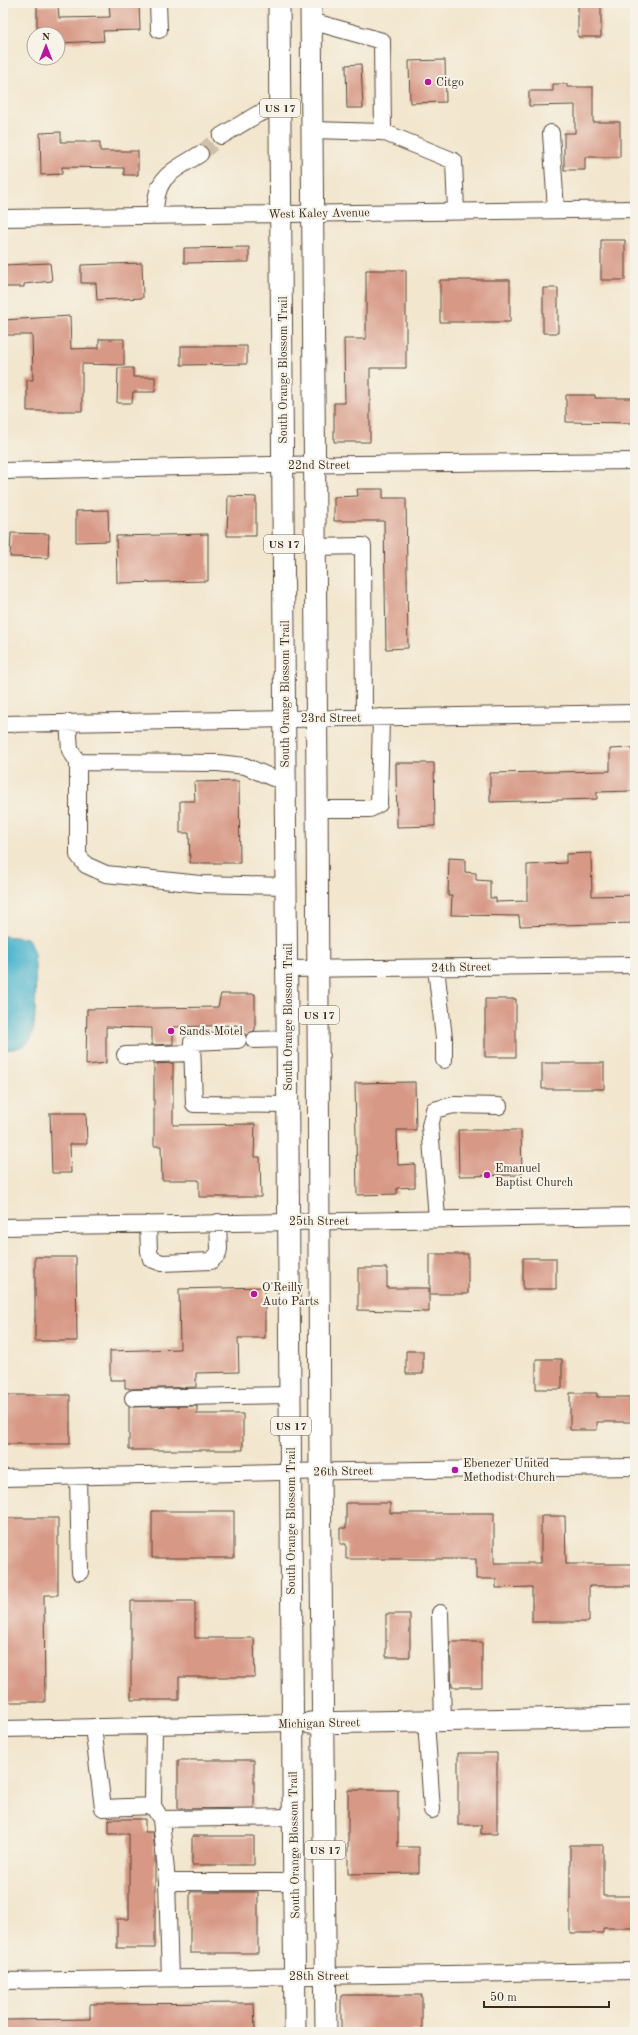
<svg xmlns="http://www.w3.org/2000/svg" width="638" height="2035" font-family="'Old Standard TT',serif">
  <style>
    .water { fill: #4eb5cd; stroke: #447076 }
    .building { fill: #d79885 }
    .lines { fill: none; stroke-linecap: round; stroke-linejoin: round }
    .minor-tunnel { stroke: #cdc0ab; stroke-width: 16; stroke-dasharray: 16 8; stroke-linecap: butt }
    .minor-casing { stroke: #564638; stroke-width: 18 }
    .major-casing { stroke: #564638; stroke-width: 23 }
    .minor { stroke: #fff; stroke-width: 16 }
    .major { stroke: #fff; stroke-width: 21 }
    .poi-dot { fill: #b5179e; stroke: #f7f3e8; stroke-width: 1.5 }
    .labels { text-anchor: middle; stroke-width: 4; stroke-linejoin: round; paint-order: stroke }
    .shield { fill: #f7f3e8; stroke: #73665b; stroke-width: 1 }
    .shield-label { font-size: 11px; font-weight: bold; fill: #3b2a1e }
    .poi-label { font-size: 12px; fill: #3b2a1e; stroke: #f7f3e8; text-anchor: start }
    .street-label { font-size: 12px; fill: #3b2a1e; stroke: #f7f3e8 }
  </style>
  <rect width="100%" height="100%" fill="#f7f3e8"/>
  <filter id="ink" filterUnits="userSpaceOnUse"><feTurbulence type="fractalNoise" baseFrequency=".025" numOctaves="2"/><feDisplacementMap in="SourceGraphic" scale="8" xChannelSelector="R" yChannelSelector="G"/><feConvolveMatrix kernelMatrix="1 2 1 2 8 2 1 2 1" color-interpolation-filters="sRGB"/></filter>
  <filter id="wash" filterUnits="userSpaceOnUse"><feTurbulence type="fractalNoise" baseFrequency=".012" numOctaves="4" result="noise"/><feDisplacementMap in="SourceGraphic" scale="16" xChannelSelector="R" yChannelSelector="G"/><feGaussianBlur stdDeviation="0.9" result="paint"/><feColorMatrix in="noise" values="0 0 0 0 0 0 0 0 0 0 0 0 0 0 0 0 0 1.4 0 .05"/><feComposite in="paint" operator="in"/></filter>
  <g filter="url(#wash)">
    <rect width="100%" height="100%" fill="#f2e6ce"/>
    <!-- water -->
    <path class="water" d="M3,936L27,938C29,940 31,943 32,946C37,956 37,1030 31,1039C26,1047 12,1050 3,1050Z"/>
    <g id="blocks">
      <!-- building -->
      <path class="building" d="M109,3H139L140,30L103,31L104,41L58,43V34H37V6L58,5L59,18L110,17Z
        M578,3H601V37H578Z
        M445,60L446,102L410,103L409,61Z
        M361,64L363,108H347L346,65Z
        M553,84H567V87H593V122H620V157H585V170H564V133H575V105L529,106V91H553Z
        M61,132V142H100V151H138V175H124V168L62,167V174L41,175L40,133Z
        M601,240H625V280H601Z
        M249,247V262L184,263V248Z
        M50,263L52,281L24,284V287H4V265Z
        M142,263L143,298L97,300L96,283H81V265Z
        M366,270H406V368H370V442H334V403H345L344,339H366Z
        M440,280H510V322H440Z
        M543,288H558V333H543Z
        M70,316L71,349L99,348V339H124V365L82,364V411H27V380H33L32,335H3V320Z
        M181,346H247V364L181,365Z
        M118,368H133V377H155V392H133L132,403H117Z
        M566,395H595V398H635V423L566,422Z
        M357,489H383V498H406L408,648L386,649L384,521H334V497L358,496Z
        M228,496L256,497V536H227Z
        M108,510L109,541L76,542V511Z
        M11,533L49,534L48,558L10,557Z
        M208,534V581L117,583L116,536Z
        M632,748L633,791L597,792V799L490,802V773L610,771V749Z
        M396,763H434L435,826L397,827Z
        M239,781L240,863H190L189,833H180V801H195L194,782Z
        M591,853L592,896L635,895V923L520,926L519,916L451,915L452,896H448L449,858L465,859V872L476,873V880L490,881V898H496V902L527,901V865L566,863V854Z
        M221,994H255V1030L246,1035L237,1031V1025L173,1027V1044L152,1045V1028L106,1027V1063L86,1065L87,1009L218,1007Z
        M485,999H516V1057H485Z
        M173,1063V1125L255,1124L254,1157H260L261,1197H199V1180H162L161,1146H154V1064Z
        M542,1063H604V1089H542Z
        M415,1082L416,1130H397L398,1165L415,1164V1187L397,1188V1194L357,1195L355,1083Z
        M50,1113H86L87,1144H70L71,1173H52Z
        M458,1130H521L522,1175L459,1176Z
        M430,1254H468V1294H430Z
        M35,1257H76L77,1341H35Z
        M523,1258H556V1289H523Z
        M358,1268H387V1288H429V1312L358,1310Z
        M265,1287V1338H238L239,1372L196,1373V1387L129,1389V1388H125V1380H110V1351L180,1349L179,1289Z
        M406,1351H423V1374H406Z
        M536,1359H562V1389H536Z
        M570,1393H597V1397H635V1422H597V1430H570Z
        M3,1395H70V1444H3Z
        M197,1406V1414H243V1450H129V1407Z
        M346,1503H390V1513H494V1563H541V1516H565L566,1564H635V1586H589V1622H532V1587L496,1588V1579H476V1559H346V1544H340V1528H346Z
        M152,1511H234V1558H152Z
        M3,1518H58V1595H44L45,1702H3Z
        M131,1601H195V1638H254L255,1677H179V1700H131Z
        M386,1614H410V1657H386Z
        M450,1642H482V1687H452Z
        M458,1753H497V1834H481V1825H458Z
        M178,1760H254V1808L178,1809Z
        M348,1790H398V1847H419V1873L348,1874Z
        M109,1819H145V1832H153L155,1855V1948H117V1919H129V1834H109Z
        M192,1836H254V1865H192Z
        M570,1845H603V1896H635V1928H603V1933H570Z
        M190,1892H258V1953H190Z
        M341,1995H422V2032H341Z
        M254,2003L255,2032H3V2020L90,2019V2004Z"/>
    </g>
  </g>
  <g filter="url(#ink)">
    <use href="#blocks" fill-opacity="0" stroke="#564638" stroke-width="1"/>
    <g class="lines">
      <!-- minor-tunnel -->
      <path class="minor-tunnel" d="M200,154L221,136"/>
      <defs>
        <path id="minor" d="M158,3L159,30
          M311,21L382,41L383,132L454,161L456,211
          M312,130L383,132
          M551,133L556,210
          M221,136L258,114L280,106
          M155,215C155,176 170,173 200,154
          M3,218L635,209
          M3,471L270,465L635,461
          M315,547L363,546L364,717
          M68,722L70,750L78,762V855L86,865L106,874L200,884L287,886
          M3,724L635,713
          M78,762L218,763L245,766L273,778H286
          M317,809H370L379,804L381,717
          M436,968L444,1038V1060
          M288,969L635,965
          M238,1040L192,1042L194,1104L288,1105
          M254,1040L288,1039
          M125,1055L192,1053
          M437,1219L430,1126L434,1110L454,1105L499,1106
          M148,1224L149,1251L151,1259L162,1263L211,1261L218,1254L219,1249L218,1222
          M3,1227L635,1216
          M133,1398L290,1395
          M78,1477L80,1572
          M3,1478L279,1472L635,1467
          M440,1613L443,1721
          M426,1721L432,1810
          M93,1727L103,1808L153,1806L154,1726
          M3,1729L292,1723
          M153,1806L161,1819L167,1882L170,1978
          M161,1819L293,1817
          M167,1882H294
          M3,1981L635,1971"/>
        <path id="major" d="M279,3L295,2032
          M311,3L317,780L320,1472L326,2032
          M310,1723L635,1717"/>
      </defs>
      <!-- minor casing -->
      <use href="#minor" class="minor-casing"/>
      <!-- major casing -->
      <use href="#major" class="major-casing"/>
      <!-- minor -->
      <use href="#minor" class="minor"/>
      <!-- major -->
      <use href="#major" class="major"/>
    </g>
  </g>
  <!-- markers -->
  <g class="poi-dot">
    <circle cx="428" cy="82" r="4"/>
    <circle cx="171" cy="1031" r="4"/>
    <circle cx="487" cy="1175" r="4"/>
    <circle cx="254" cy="1294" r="4"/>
    <circle cx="455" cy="1470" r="4"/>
  </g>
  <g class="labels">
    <!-- shield labels -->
    <g class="shield">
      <rect x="260" y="99" width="40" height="18" rx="3"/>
      <rect x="264" y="535" width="40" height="18" rx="3"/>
      <rect x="299" y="1006" width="40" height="18" rx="3"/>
      <rect x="271" y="1417" width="40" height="18" rx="3"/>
      <rect x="305" y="1841" width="40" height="18" rx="3"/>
    </g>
    <g class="shield-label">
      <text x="280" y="112">US 17</text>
      <text x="284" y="548">US 17</text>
      <text x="319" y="1019">US 17</text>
      <text x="291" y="1430">US 17</text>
      <text x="325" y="1854">US 17</text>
    </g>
    <!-- poi labels -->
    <g class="poi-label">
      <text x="436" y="86">Citgo</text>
      <text x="179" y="1035">Sands Motel</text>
      <text x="495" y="1172">Emanuel<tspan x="495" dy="14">Baptist Church</tspan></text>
      <text x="262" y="1291">O'Reilly<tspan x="262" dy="14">Auto Parts</tspan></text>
      <text x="463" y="1467">Ebenezer United<tspan x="463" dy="14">Methodist Church</tspan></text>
    </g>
    <!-- street labels -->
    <g class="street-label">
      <text transform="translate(319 213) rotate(-1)" y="4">West Kaley Avenue</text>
      <text transform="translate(283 370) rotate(-90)" y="4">South Orange Blossom Trail</text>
      <text x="319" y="469">22nd Street</text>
      <text transform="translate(285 694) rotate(-90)" y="4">South Orange Blossom Trail</text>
      <text x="331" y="722">23rd Street</text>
      <text transform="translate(461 967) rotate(-1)" y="4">24th Street</text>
      <text transform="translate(288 1017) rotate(-90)" y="4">South Orange Blossom Trail</text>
      <text x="319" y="1225">25th Street</text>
      <text transform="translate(343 1471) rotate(-1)" y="4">26th Street</text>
      <text transform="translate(291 1521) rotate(-90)" y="4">South Orange Blossom Trail</text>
      <text transform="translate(319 1723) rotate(-1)" y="4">Michigan Street</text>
      <text transform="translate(294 1845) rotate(-91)" y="4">South Orange Blossom Trail</text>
      <text x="319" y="1980">28th Street</text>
    </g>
  </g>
  <!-- margin -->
  <rect width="638" height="2035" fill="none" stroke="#f7f3e8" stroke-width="16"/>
  <!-- north arrow -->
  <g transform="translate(46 46)"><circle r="19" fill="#f7f3e8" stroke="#aca397"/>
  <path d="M0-3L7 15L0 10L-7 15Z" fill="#b5179e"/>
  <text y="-6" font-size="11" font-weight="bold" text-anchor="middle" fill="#3b2a1e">N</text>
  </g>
  <!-- scale -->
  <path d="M484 2001v6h125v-6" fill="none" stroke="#3b2a1e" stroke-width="2"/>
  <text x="490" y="2001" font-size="12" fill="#3b2a1e" stroke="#f7f3e8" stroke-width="3" paint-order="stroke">50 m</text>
</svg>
